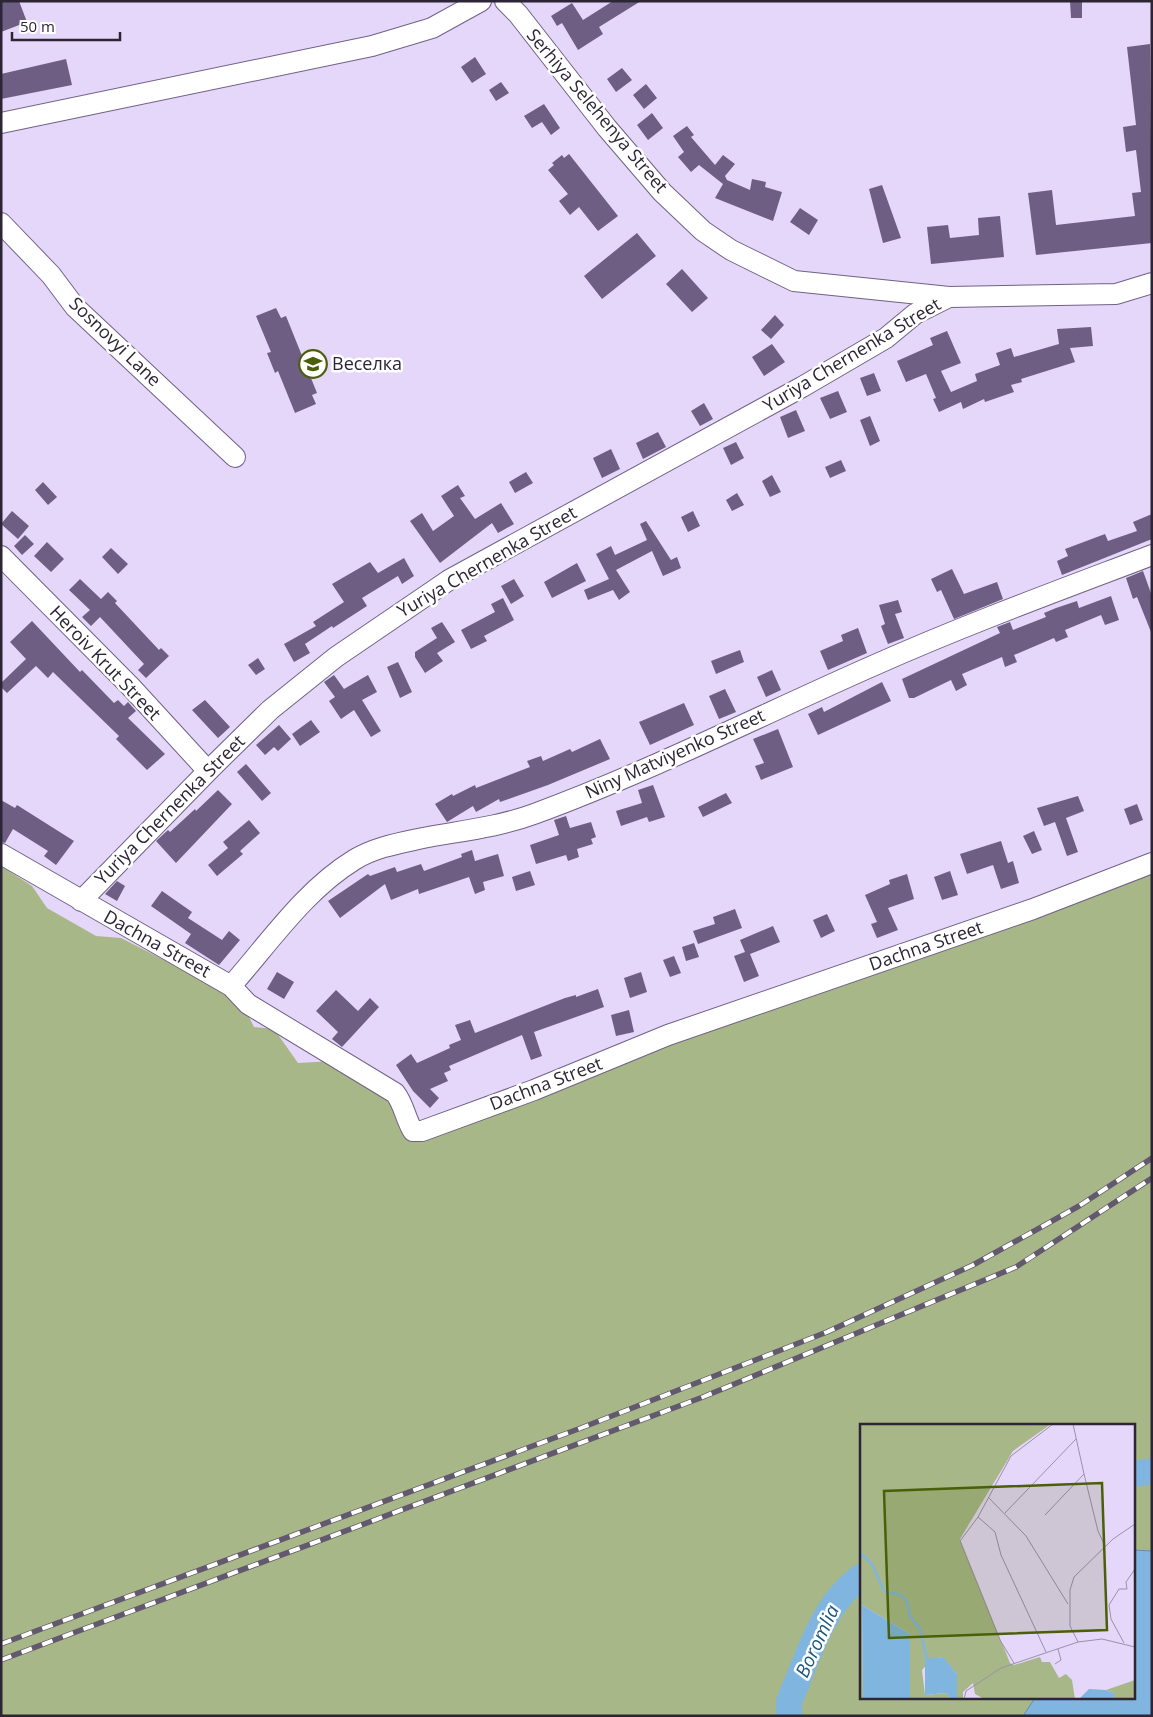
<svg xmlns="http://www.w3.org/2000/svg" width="1153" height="1717" font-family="'Open Sans',sans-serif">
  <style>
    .green { fill: #a7b788 }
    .water { fill: #80b5e0; stroke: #678aad }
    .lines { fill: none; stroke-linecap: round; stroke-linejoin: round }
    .river { stroke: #80b5e0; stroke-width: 26 }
    .building { fill: #6e5e83 }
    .minor-casing { stroke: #716186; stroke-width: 22 }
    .minor { stroke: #fff; stroke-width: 20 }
    .rail-casing { stroke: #62596e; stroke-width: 5.5 }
    .rail { stroke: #fff; stroke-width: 4; stroke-dasharray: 11; stroke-linecap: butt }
    .labels { text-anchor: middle; stroke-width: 5; stroke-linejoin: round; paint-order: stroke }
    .street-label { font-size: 18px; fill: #2c2535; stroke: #fff }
    .poi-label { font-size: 18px; fill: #2c2535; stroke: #fff; text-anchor: start }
    .water-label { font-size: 19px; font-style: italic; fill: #1a567f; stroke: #fff }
    .inset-river { fill: none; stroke: #80b5e0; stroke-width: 2.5 }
    .inset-road { fill: none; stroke: #9b90ab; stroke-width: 1 }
    .view { fill: #4a5f07; fill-opacity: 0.15; stroke: #4a5f07; stroke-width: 2.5 }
    .inset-edge { fill: none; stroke: #2c2535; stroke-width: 2.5 }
  </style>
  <rect width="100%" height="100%" fill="#e5d7f9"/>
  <!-- green -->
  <path class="green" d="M1,866L32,886L47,908L96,936L121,938L174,965L243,1005L254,1027L274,1029L298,1063L333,1061L395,1101L404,1129L798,995L1152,867V1551L1134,1550V1426H862V1698H1035L1023,1716H1Z"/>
  <!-- water -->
  <path class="water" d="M1134,1550L1152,1551V1716H1023L1035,1698H1134Z"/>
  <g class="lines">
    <!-- river -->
    <path class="river" d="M1134,1474L1152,1471
      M789,1716V1702C808,1658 821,1605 862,1576"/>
  </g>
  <!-- building -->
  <path class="building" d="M1,1H19L27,22L1,32Z
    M613,1H641L599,27L603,34L578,50L562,23L557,26L551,16L572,3L583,20Z
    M1070,1H1082V18H1071Z
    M1150,44L1152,243L1036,255L1028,193L1052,190L1056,225L1135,216L1132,193L1141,192L1136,150L1126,152L1123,127L1136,125L1127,47Z
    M475,57L486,74L472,83L461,67Z
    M66,59L72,85L1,99V74Z
    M622,68L632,80L616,92L607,79Z
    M501,82L509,93L496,101L489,90Z
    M646,84L657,98L644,109L633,95Z
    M544,104L560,128L551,135L542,122L532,128L524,116Z
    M652,113L663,128L648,140L637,125Z
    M687,126L694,135L691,137L715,165L723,155L735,164L725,176L727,180L750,190L752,179L766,182L765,187L782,192L773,221L715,198L723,184L699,165L691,172L678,157L684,152L673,136Z
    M569,154L618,216L598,231L579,207L570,215L559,201L568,194L548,170L554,165L552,163L562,155L564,158Z
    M882,185L901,238L883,243L869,189Z
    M800,208L818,220L809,235L790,222Z
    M1000,216L1004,257L931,264L927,227L948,225L950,238L979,235L978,218Z
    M637,233L656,256L602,299L584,276Z
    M682,269L708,298L692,312L666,284Z
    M276,308L281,318L286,316L317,393L312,395L316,404L295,413L278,371L275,373L267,353L271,352L256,316Z
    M775,315L784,325L771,339L761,330Z
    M1091,327L1093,346L1070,348L1075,362L1021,379L1022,382L1011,385L1014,392L985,402L984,399L963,409L961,402L939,412L933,399L936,398L926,374L906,382L897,361L933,345L930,338L947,331L961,363L941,371L951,392L977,381L975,374L1000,365L996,353L1011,348L1014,357L1059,344L1057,329Z
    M772,344L785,362L764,376L752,357Z
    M874,373L881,391L867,396L860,378Z
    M838,391L847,412L830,419L820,398Z
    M704,403L713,419L700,426L691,411Z
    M796,410L805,431L788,438L780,417Z
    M870,416L880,441L870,446L860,420Z
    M658,432L666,447L643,459L636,443Z
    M736,442L744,458L731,465L723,448Z
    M611,449L620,469L602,478L593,458Z
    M841,460L846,471L830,478L825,467Z
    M526,472L533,483L515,493L509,482Z
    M772,475L781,492L770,497L762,481Z
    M43,482L57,497L48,505L35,490Z
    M458,485L465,496L460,498L475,519L501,503L514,524L498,533L492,523L440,563L410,521L422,513L433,531L454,516L441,496Z
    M737,493L744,505L732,511L726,500Z
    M12,511L29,526L18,539L1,524Z
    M693,511L700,526L688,532L681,517Z
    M1152,514V539L1062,575L1057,561L1068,556L1065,549L1105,534L1108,541L1137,531L1133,522Z
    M646,521L671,560L677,557L681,568L663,576L652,551L616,570L630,592L619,600L613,590L588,600L584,590L609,579L596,554L611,546L615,555L647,540L640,524Z
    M25,535L34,544L22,555L14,546Z
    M47,542L64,559L51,572L34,556Z
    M111,548L128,564L118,574L102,557Z
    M404,558L414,576L402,584L398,576L362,598L367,606L333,628L332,626L305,644L310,653L294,662L284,644L316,626L313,622L344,602L332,584L370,562L378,573Z
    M577,563L586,581L552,598L544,582Z
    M952,569L964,594L997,582L1003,599L954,619L941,590L937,592L931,579Z
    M1143,571L1152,596L1151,632L1137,597L1133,599L1126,578Z
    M80,579L101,599L108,592L117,601L115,603L159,650L161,648L169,656L146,678L138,670L144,664L100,617L91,626L82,617L90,610L69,590Z
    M514,579L524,596L511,604L501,586Z
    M1111,596L1119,620L1105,625L1101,615L1065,630L1068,637L1056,642L1054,638L1014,655L1017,662L1005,667L1002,657L962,674L967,685L956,691L951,680L914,698H909L902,679L1000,633L997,627L1010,622L1013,630L1046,617L1044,613L1056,608L1077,601L1079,608Z
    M503,598L514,620L484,636L487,641L471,649L461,630L495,612L491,604Z
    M898,600L902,612L895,614L904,638L888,644L881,626L885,624L879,605Z
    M32,621L80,672L82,670L114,703L118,700L124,706L128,702L136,711L128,718L165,754L147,770L116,739L119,736L53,672L48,678L36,666L7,693L1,687V683L26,659L10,642Z
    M442,622L455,642L437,653L443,661L425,673L415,657V652L437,638L431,628Z
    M858,628L867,653L828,670L820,651L843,641L841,635Z
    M740,650L744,662L716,674L711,661Z
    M258,658L265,669L256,675L248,665Z
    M398,662L412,692L400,698L387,667Z
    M772,670L781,690L766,697L757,677Z
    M334,675L344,689L368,675L377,692L362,700L381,731L371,737L354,710L341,719L329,701L335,697L324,682Z
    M882,682L891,701L818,735L808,714L822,707L824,712Z
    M725,689L736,712L719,719L709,696Z
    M205,700L230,727L218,738L192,710Z
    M684,703L694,725L650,745L639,722Z
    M311,720L320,732L300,746L292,734Z
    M279,725L291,739L278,751L274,747L265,755L256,745Z
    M778,729L793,767L761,780L755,766L764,763L753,739Z
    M600,739L610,759L548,785L500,802L499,799L476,812L473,806L447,822L435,804L452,794L453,796L475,785L476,788L530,767L527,761L541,756L543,761L570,749L572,752Z
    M246,764L271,793L262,801L237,772Z
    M653,785L665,817L649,822L647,817L621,826L616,811L642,803L638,790Z
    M218,790L232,804L176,863L156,841L168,830L170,832L195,809L196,811Z
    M726,793L732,803L703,817L698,807Z
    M1078,796L1084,811L1066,818L1078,852L1067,856L1055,822L1044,826L1037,808Z
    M1,800L15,808L17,805L74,841L56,865L44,856L48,851L13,829L5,843L1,842Z
    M1137,804L1143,820L1130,825L1124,809Z
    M566,816L570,828L591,822L596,837L591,839L593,844L577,849L579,857L568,861L566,855L536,864L530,845L559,835L554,820Z
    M249,820L260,833L240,851L243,854L217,876L208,865L228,848L223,842Z
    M1034,831L1042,850L1032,854L1023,836Z
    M1001,841L1008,863L1013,861L1019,883L1001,889L993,865L967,874L960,854Z
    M472,850L475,861L498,854L504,876L483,882L485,890L475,894L469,877L419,894L418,889L391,900L385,884L340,918L328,901L368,874L370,876L395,867L397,872L421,864L424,871L462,857L461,854Z
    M530,871L535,885L516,891L512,877Z
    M950,871L958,895L942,900L934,877Z
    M907,874L914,899L888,908L898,930L877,938L871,924L877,922L865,895L890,884L889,880Z
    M117,881L125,886L117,901L105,894Z
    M162,891L192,912L188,918L222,940L229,931L240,940L219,965L185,943L191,934L151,906Z
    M735,909L742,928L698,944L693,931L715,924L713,917Z
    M827,914L835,931L821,938L813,920Z
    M773,926L780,942L750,954L759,976L744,982L734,956L745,952L740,940Z
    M694,943L699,957L686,961L682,947Z
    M674,956L681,973L670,977L663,960Z
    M277,972L294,982L284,999L267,989Z
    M641,972L647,992L630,998L624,978Z
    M598,989L604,1007L534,1032L542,1056L531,1060L522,1035L449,1066L451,1070L444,1073L448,1081L430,1089L439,1098L430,1108L413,1091L396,1065L411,1054L417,1063L450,1048L449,1045L461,1040L455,1025L470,1020L475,1033L565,998L576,995V997Z
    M336,990L358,1011L370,998L379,1007L342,1047L332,1039L338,1032L316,1011Z
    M629,1010L634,1032L616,1036L611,1015Z"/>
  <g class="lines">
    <defs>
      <path id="minor" d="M505,1L518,14L607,128L662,192L703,231L731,250L794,281L949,297L1116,294L1152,283
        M1,123L372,46L432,28L481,1
        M1,223L51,275L75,307L235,457
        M1,556L131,687L208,771
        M1,854L231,986L248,1004L395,1093C404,1104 405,1118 413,1131H422L534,1090L668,1035L1033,909L1152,863
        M81,901L211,768L270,710L336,657L449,580L802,387L886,338L915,314L949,297
        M231,986C269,943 305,890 354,860C375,847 400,843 423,838C460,831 499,827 534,814C651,771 763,714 877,664C967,624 1060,590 1152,555"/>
    </defs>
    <!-- minor casing -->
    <use href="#minor" class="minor-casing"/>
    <!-- minor -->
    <use href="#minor" class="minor"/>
    <defs>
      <path id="rail" d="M1,1644L581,1428L827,1332L973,1265L1079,1206L1152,1158
        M1,1660L703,1397L1016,1267L1152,1178"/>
    </defs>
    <!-- rail casing -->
    <use href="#rail" class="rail-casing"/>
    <!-- rail -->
    <use href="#rail" class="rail"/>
  </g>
  <!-- icons -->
  <defs>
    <symbol id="school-ring" viewBox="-11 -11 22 22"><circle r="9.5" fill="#fff" stroke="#4a5f07" stroke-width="1.5"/><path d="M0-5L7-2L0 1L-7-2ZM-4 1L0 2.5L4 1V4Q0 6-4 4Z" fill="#4a5f07"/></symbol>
  </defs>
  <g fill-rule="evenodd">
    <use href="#school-ring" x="297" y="348" width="32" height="32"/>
  </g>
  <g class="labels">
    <!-- street labels -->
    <g class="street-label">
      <text transform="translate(597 111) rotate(50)" y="6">Serhiya Selehenya Street</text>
      <text transform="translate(115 342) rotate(44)" y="6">Sosnovyi Lane</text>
      <text transform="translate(852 355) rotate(-31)" y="6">Yuriya Chernenka Street</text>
      <text transform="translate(487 562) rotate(-30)" y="6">Yuriya Chernenka Street</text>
      <text transform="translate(105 663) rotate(46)" y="6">Heroiv Krut Street</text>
      <text transform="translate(675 754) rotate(-24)" y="6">Niny Matviyenko Street</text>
      <text transform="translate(170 810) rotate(-45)" y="6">Yuriya Chernenka Street</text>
      <text transform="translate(157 944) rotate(29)" y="6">Dachna Street</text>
      <text transform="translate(926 946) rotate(-19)" y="6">Dachna Street</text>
      <text transform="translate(546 1084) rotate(-21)" y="6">Dachna Street</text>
    </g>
    <!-- poi labels -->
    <g class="poi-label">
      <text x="332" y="370">Веселка</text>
    </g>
    <!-- water labels -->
    <g class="water-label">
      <text transform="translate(817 1641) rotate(-65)" y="7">Boromlia</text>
    </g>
  </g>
  <!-- overview -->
  <g transform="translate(860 1424)">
    <rect width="275" height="275" fill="#e5d7f9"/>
    <path d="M0,0H191L153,27L100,115L150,239L154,241L180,233L182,238H190L199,254L206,250L212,256L215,275H124L115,270L113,259L103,268V275H97V250L82,233L72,235L62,246L65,271L86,269L91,275H50V210L2,181L3,275H0ZM275,256V275H254V269L246,266Z" fill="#a7b788"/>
    <path d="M2,181L50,210V275H3ZM83,233L97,250V275H91L86,269L65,271V235ZM229,265L246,266L254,269V275H219Z" fill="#80b5e0"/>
    <path class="inset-river" d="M0,129L12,140L24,167L41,171L47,178L50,192L60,205L67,237"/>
    <path class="inset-road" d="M224,50L238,107L245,122M128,73L166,112L208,180M145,89L216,15M185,91L224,50L213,0M118,93L135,108L141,131L186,228M218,218L210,202V166L214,153L253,115L275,100M264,219L251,195L249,181L259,165H267L266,158L275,145M154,239L140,216L100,117L118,93L151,32L193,0M195,240L201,236L198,225M104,275L106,267L141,244L218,218L242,215L275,223"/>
    <path class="view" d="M242,59L247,206L29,214L24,67Z"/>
    <rect width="275" height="275" class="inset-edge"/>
  </g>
  <!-- border -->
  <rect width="1153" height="1717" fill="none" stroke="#2c2535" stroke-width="5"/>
  <!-- scale -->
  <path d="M12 32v8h108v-8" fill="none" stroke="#2c2535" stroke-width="2.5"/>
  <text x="20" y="32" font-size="15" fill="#2c2535" stroke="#ffffff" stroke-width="4" paint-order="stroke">50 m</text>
</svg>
